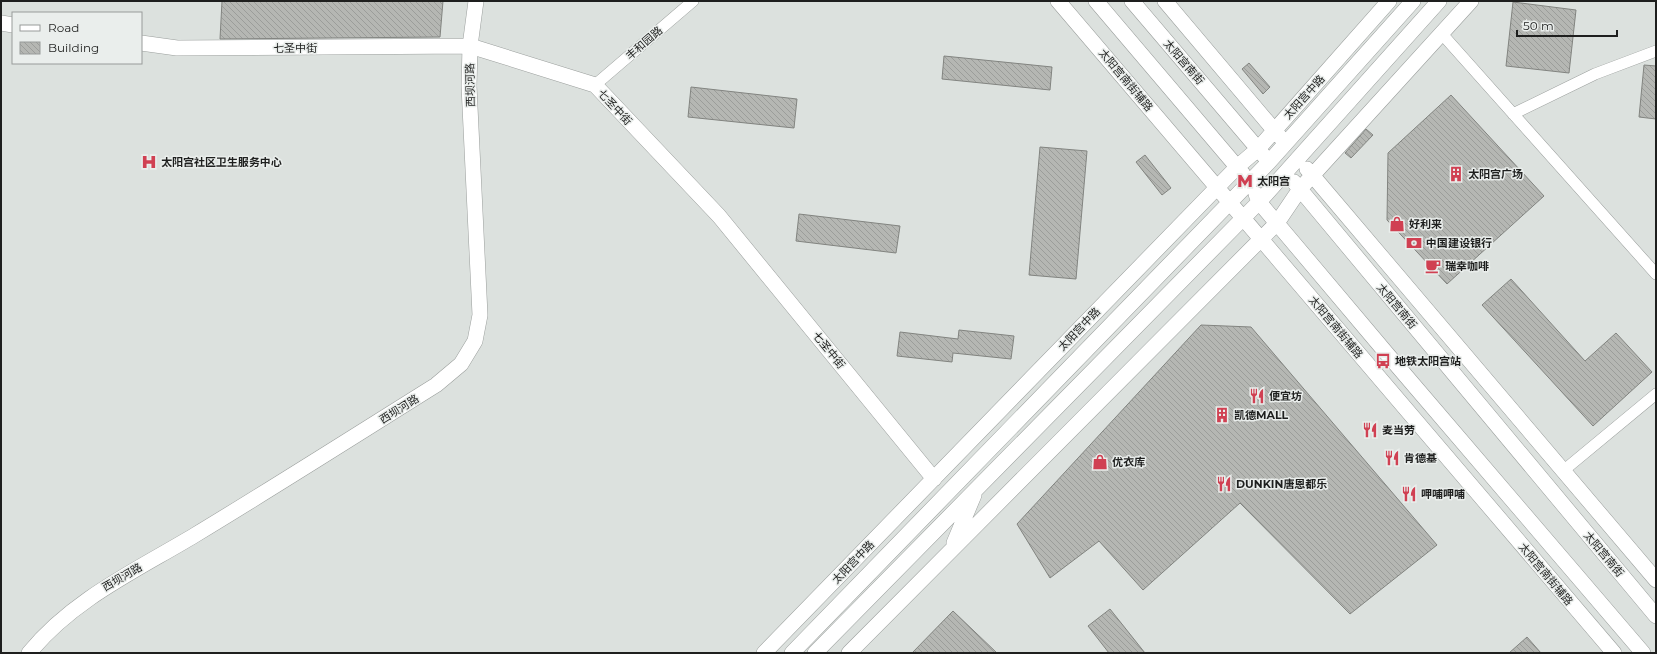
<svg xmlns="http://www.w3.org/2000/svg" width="1657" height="654" font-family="Montserrat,'Noto Sans SC',sans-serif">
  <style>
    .building { fill: url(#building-back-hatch); stroke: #828480 }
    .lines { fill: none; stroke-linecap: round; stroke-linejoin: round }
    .street-casing { stroke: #9a9e9c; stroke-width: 12 }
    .secondary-casing { stroke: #9a9e9c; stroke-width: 16 }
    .street { stroke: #fff; stroke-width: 11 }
    .secondary { stroke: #fff; stroke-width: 15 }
    .labels { text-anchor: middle; stroke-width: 3; stroke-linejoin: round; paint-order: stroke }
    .street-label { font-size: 11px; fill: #1e1f1e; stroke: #eaeeec }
    .poi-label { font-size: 11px; font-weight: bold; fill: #1e1f1e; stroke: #eaeeec; text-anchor: start }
  </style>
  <defs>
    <pattern id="building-back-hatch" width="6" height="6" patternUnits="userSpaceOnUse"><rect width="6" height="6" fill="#b5b7b3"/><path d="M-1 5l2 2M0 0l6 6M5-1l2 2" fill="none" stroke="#9b9d9a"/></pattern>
  </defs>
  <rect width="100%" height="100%" fill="#dce1de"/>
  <!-- building -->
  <path class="building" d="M222,1H443L440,37L220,39Z
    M1513,2L1576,10L1569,73L1506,66Z
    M944,56L1052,67L1050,90L942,79Z
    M1249,63L1270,87L1263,94L1242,69Z
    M1644,65L1656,66V119L1639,117Z
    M691,87L797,99L794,128L688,117Z
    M1451,95L1544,196L1447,284L1387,220L1388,153Z
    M1366,129L1373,135L1351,158L1345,153Z
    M1040,147L1087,151L1076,279L1029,275Z
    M1145,155L1171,188L1162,195L1136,162Z
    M799,214L900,226L896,253L796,241Z
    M1511,279L1585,361L1616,333L1652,372L1593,426L1482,305Z
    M1201,325L1251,327L1437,545L1350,614L1240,503L1143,590L1099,541L1050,578L1017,524Z
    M959,330L1014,336L1011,359L953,353L952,362L897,356L900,332L958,339Z
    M1110,609L1145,653H1109L1088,626Z
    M953,611L997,653H912Z
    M1527,637L1541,653H1509Z"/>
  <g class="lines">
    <defs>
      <path id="street" d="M1442,34L1656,274
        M595,85L693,1
        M1513,114L1595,74L1656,51
        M1563,471L1656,394"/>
      <path id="secondary" d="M1058,1L1614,653
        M1096,1L1243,174
        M1132,1L1264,156
        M1165,1L1280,137
        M1,23L13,25
        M141,43L177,48L470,46L595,85L719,216L934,479
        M1307,169L1656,580
        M1294,182L1656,616
        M1256,194L1259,202L1388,355L1643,653
        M954,543L974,495
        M29,653C73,599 137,570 195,535C276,486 356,435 436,385L461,364L475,341L480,315L469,86L470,46L476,1
        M764,653L1237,167L1258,149L1389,1
        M792,653L1269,162L1413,1
        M815,653L1259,202L1439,1
        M849,653L1277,223L1300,189L1471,1"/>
    </defs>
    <!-- street casing -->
    <use href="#street" class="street-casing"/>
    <!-- secondary casing -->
    <use href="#secondary" class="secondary-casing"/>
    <!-- street -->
    <use href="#street" class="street"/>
    <!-- secondary -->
    <use href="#secondary" class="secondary"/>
  </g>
  <!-- icons -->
  <defs>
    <symbol id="hospital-bare" viewBox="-9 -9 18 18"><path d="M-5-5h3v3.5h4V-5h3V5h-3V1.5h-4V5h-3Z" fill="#d04052" stroke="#eaeeec" stroke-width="2.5" paint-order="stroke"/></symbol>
    <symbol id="building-bare" viewBox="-9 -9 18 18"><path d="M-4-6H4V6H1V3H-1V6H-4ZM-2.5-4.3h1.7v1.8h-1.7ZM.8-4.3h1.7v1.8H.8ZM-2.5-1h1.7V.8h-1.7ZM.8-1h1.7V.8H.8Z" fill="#d04052" stroke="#eaeeec" stroke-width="2.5" paint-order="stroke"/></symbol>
    <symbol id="metro-bare" viewBox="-9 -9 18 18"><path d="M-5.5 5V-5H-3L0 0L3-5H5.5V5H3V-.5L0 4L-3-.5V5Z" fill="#d04052" stroke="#eaeeec" stroke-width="2.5" paint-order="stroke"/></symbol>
    <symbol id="shop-bare" viewBox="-9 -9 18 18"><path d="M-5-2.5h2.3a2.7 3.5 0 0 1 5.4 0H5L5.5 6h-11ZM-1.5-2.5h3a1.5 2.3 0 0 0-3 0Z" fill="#d04052" stroke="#eaeeec" stroke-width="2.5" paint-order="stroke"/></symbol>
    <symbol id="bank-bare" viewBox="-9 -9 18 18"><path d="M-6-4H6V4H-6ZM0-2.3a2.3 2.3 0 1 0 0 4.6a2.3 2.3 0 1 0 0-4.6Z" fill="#d04052" stroke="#eaeeec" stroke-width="2.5" paint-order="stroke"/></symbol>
    <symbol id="cafe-bare" viewBox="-9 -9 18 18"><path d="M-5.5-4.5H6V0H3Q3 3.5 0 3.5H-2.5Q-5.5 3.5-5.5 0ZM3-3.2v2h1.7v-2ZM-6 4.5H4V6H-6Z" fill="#d04052" stroke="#eaeeec" stroke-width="2.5" paint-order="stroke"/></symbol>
    <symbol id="bus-bare" viewBox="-9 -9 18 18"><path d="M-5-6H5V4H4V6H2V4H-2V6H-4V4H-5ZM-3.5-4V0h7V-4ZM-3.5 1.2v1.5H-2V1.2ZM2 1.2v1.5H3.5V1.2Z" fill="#d04052" stroke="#eaeeec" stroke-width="2.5" paint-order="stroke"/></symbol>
    <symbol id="restaurant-bare" viewBox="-9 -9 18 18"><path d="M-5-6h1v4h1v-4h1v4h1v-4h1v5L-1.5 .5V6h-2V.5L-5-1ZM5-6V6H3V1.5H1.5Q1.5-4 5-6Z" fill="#d04052" stroke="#eaeeec" stroke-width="2.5" paint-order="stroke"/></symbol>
  </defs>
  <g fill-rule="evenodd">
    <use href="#hospital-bare" x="138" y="151" width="22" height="22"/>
    <use href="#building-bare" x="1445" y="163" width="22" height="22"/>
    <use href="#metro-bare" x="1234" y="170" width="22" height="22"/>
    <use href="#shop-bare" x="1386" y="213" width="22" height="22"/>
    <use href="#bank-bare" x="1403" y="232" width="22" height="22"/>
    <use href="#cafe-bare" x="1422" y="255" width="22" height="22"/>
    <use href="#bus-bare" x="1372" y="350" width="22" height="22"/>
    <use href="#restaurant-bare" x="1246" y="385" width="22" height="22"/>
    <use href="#building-bare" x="1211" y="404" width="22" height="22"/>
    <use href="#restaurant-bare" x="1359" y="419" width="22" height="22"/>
    <use href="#restaurant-bare" x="1381" y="447" width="22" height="22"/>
    <use href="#shop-bare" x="1089" y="451" width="22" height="22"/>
    <use href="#restaurant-bare" x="1213" y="473" width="22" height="22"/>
    <use href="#restaurant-bare" x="1398" y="483" width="22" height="22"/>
  </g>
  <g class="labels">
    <!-- street labels -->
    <g class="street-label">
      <text transform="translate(644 43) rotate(-41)" y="4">丰和园路</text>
      <text x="295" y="52">七圣中街</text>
      <text transform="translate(1184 62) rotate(49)" y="4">太阳宫南街</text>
      <text transform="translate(1126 80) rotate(50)" y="4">太阳宫南街辅路</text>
      <text transform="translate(470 85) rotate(-91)" y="4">西坝河路</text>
      <text transform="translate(1304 97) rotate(-48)" y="4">太阳宫中路</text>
      <text transform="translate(615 107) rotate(47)" y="4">七圣中街</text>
      <text transform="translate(1397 306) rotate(50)" y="4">太阳宫南街</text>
      <text transform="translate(1336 327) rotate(50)" y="4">太阳宫南街辅路</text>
      <text transform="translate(1079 329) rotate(-46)" y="4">太阳宫中路</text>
      <text transform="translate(829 350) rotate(51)" y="4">七圣中街</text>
      <text transform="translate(399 409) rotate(-32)" y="4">西坝河路</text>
      <text transform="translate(1604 554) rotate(50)" y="4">太阳宫南街</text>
      <text transform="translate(853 562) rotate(-46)" y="4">太阳宫中路</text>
      <text transform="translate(1546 574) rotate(50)" y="4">太阳宫南街辅路</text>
      <text transform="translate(122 577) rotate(-30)" y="4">西坝河路</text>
    </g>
    <!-- poi labels -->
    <g class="poi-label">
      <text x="161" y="166">太阳宫社区卫生服务中心</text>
      <text x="1468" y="178">太阳宫广场</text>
      <text x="1257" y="185">太阳宫</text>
      <text x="1409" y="228">好利来</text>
      <text x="1426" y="247">中国建设银行</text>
      <text x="1445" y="270">瑞幸咖啡</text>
      <text x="1395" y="365">地铁太阳宫站</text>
      <text x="1269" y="400">便宜坊</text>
      <text x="1234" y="419">凯德MALL</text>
      <text x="1382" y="434">麦当劳</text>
      <text x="1404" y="462">肯德基</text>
      <text x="1112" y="466">优衣库</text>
      <text x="1236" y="488">DUNKIN唐恩都乐</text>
      <text x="1421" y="498">呷哺呷哺</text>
    </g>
  </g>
  <!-- border -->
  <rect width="1657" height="654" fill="none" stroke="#1e1f1e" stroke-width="4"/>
  <!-- legend -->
  <rect x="12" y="12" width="130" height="52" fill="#eaeeec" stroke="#989b9a"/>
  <rect x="20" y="25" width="20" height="6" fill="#ffffff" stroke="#989b9a"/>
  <text x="48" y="32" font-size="12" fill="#1e1f1e">Road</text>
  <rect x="20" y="42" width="20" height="12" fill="url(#building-back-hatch)" stroke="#989b9a"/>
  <text x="48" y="52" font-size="12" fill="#1e1f1e">Building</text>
  <!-- scale -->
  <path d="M1517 30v6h100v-6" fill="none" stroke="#1e1f1e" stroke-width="2"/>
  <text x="1523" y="30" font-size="12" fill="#1e1f1e" stroke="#eaeeec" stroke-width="3" paint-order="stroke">50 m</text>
</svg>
